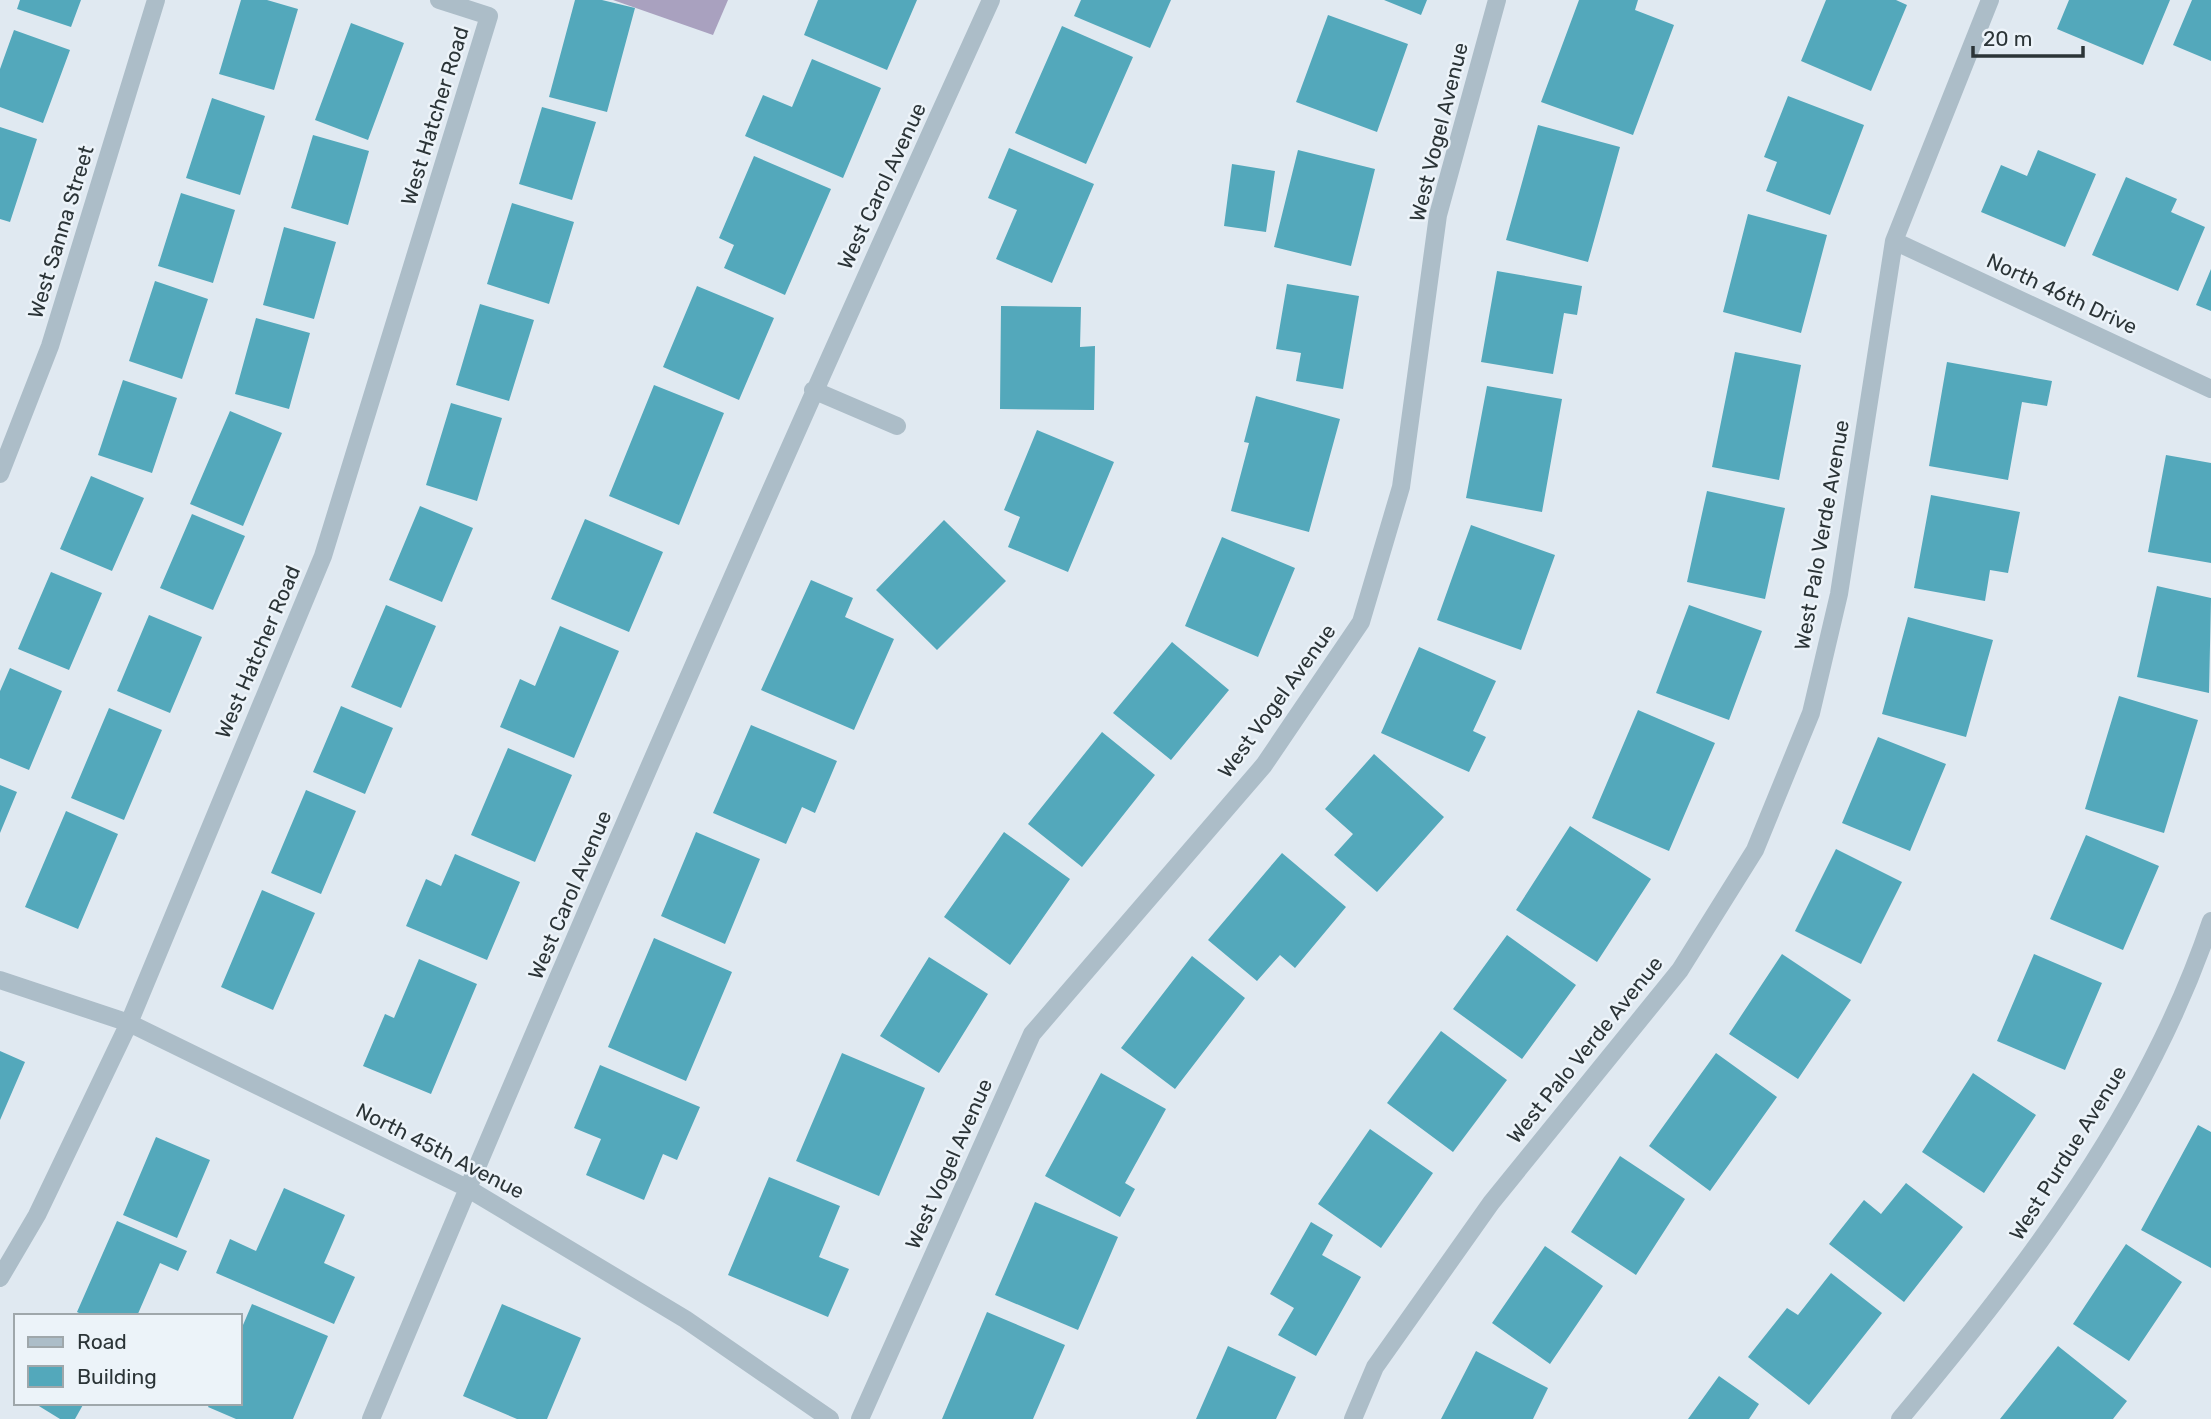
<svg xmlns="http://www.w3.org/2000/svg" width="2211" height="1419" font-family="Rubik,sans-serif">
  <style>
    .green { fill: #a9a1bf }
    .building { fill: #53a8bb }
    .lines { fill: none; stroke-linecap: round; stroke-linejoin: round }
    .minor { stroke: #acbdc8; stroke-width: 18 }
    .labels { text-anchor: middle; stroke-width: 5; stroke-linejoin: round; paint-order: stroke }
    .street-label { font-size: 21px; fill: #2b3437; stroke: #ecf3f9 }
  </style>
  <rect width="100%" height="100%" fill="#e0e9f1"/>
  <!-- green -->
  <path class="green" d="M613,0H728L713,35Z"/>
  <!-- building -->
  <path class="building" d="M20,0H81L71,27L17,9Z
    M241,0H267L298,9L274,90L219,74Z
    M575,0H602L635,8L607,112L549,97Z
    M818,0H917L887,70L804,35Z
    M1081,0H1171L1150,48L1074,16Z
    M1384,0H1427L1421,15Z
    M1579,0H1638L1635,10L1674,25L1633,135L1541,102Z
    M1826,0H1896L1907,5L1871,91L1801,61Z
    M2069,0H2170L2143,65L2057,29Z
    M2192,0H2211V61L2173,45Z
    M1328,15L1408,44L1377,132L1296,102Z
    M351,23L404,43L368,140L315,120Z
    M1062,26L1133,57L1086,164L1015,133Z
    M14,30L70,50L43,123L0,107V69Z
    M812,59L881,88L843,178L745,136L763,95L792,107Z
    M1788,96L1864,125L1830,215L1766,191L1777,162L1764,157Z
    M212,98L265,116L240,195L186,178Z
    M542,107L596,122L572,200L519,184Z
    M1538,125L1620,147L1588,262L1506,240Z
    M0,127L37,139L10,222L0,219Z
    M313,135L369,151L348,225L291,208Z
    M1009,148L1094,184L1052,283L996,259L1017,210L988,198Z
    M1298,150L1375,169L1351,266L1274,247Z
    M2038,150L2096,174L2065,247L1981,212L2001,165L2027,176Z
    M754,156L831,189L785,295L724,268L734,245L719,238Z
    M1232,164L1275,171L1266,232L1224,226Z
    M2126,177L2177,199L2171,212L2205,227L2178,291L2092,255Z
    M181,193L235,210L213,283L158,266Z
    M512,203L574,222L549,304L487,284Z
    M1748,214L1827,235L1801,333L1723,312Z
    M284,227L336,242L314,319L263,305Z
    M2211,269V311L2196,305Z
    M1497,271L1582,286L1577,315L1564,313L1553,374L1481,362Z
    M155,281L208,299L182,379L129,361Z
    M1287,284L1359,296L1343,389L1296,381L1301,353L1276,349Z
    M697,286L774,318L739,400L663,367Z
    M480,304L534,320L509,401L456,385Z
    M1001,306L1081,307L1080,347L1095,346L1094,410L1000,409Z
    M256,318L310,333L289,409L235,394Z
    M1735,352L1801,365L1779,480L1712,467Z
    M1947,362L2052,381L2047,406L2022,402L2008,480L1929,466Z
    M123,380L177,398L152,473L98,455Z
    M654,385L724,413L679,525L609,496Z
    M1487,386L1562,399L1542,512L1466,498Z
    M1256,396L1340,419L1309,532L1231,511L1249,443L1244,442Z
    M451,403L502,418L477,501L426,485Z
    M230,411L282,433L243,526L190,504Z
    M1037,430L1114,462L1068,572L1008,547L1020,517L1004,510Z
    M2166,455L2211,463V563L2148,552Z
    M91,476L144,498L112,571L60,549Z
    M1707,491L1785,508L1765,599L1687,582Z
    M1931,495L2020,512L2008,573L1990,570L1985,601L1914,588Z
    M420,506L473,528L442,602L389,580Z
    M192,514L245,536L213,610L160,588Z
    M585,519L663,552L629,632L551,599Z
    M944,520L1006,581L937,650L876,590Z
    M1471,525L1555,555L1521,650L1437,620Z
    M1222,537L1295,568L1258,657L1185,626Z
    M51,572L102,593L69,670L18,649Z
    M811,580L853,598L845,617L894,639L854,730L761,690Z
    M2157,586L2211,598L2209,693L2137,677Z
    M386,605L436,626L401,708L351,687Z
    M1689,605L1762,631L1729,720L1656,693Z
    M149,615L202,637L170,713L117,691Z
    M1908,617L1993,640L1966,737L1882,714Z
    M560,626L619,651L574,758L500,727L520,679L535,686Z
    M1172,642L1229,690L1171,760L1113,713Z
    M1419,647L1496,681L1473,731L1486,737L1469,772L1381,733Z
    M10,668L62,691L29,770L0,758V691Z
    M2119,696L2198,720L2164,833L2085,809Z
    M341,706L393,728L365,794L313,772Z
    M109,708L162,730L124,820L71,798Z
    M1638,710L1715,743L1669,851L1592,818Z
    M751,725L837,761L815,813L802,807L786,844L713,813Z
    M1102,732L1155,775L1082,867L1028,824Z
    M1878,737L1946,764L1910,851L1842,823Z
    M508,748L572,775L535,862L471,835Z
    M1374,754L1444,817L1377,892L1334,855L1353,834L1325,809Z
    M0,785L17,792L0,833Z
    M306,790L356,811L321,894L271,873Z
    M66,811L118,834L78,929L25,907Z
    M1570,826L1651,879L1597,962L1516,910Z
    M696,832L760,859L725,944L661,916Z
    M1004,832L1070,879L1010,965L944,917Z
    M2086,835L2159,866L2123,950L2050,919Z
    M1836,849L1902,882L1861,964L1795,931Z
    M1282,853L1346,907L1295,968L1280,955L1257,981L1208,940Z
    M455,854L520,882L487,960L406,926L426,879L441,886Z
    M262,890L315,913L273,1010L221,987Z
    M1507,935L1576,985L1522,1059L1453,1009Z
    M654,938L732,972L686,1081L608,1047Z
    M1782,954L1851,1000L1798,1079L1729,1034Z
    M2034,954L2102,983L2065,1070L1997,1041Z
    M1192,956L1245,998L1175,1089L1121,1048Z
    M929,957L988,994L939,1073L880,1036Z
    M419,959L477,984L431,1094L363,1066L385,1014L394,1018Z
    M1441,1031L1507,1080L1453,1152L1387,1103Z
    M0,1051L25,1062L0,1120Z
    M842,1053L925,1088L879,1196L796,1161Z
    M1716,1053L1777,1097L1710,1191L1649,1146Z
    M600,1065L700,1107L677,1160L663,1154L644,1200L586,1175L601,1139L574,1128Z
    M1101,1073L1166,1109L1125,1183L1135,1189L1120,1217L1045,1176Z
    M1973,1073L2036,1115L1984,1193L1922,1152Z
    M2198,1125L2211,1132V1268L2141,1230Z
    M1370,1129L1433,1173L1381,1248L1318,1204Z
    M156,1137L210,1160L177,1238L123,1215Z
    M1620,1156L1685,1199L1636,1275L1571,1232Z
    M769,1177L840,1206L819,1257L849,1269L828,1317L728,1275Z
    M1906,1183L1963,1227L1904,1302L1829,1244L1864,1200L1881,1214Z
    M284,1188L345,1215L324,1263L355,1277L334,1324L216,1273L230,1239L256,1251Z
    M1035,1202L1118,1237L1078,1330L995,1295Z
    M117,1221L187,1251L178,1271L160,1263L137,1316H85L77,1312Z
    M1311,1222L1333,1235L1322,1255L1361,1277L1316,1356L1278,1335L1294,1308L1270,1294Z
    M2126,1244L2182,1282L2129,1361L2073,1324Z
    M1545,1246L1603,1286L1550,1364L1492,1323Z
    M1831,1273L1882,1313L1809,1405L1748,1357L1787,1308L1798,1315Z
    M252,1304L328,1336L293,1419H236L208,1407L210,1403H240V1332Z
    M502,1304L581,1338L547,1419H517L463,1396Z
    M987,1312L1065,1345L1033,1419H942Z
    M1228,1346L1296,1377L1276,1419H1196Z
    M2058,1346L2127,1401L2113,1419H2000Z
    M1476,1351L1548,1388L1533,1419H1441Z
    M1719,1376L1759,1404L1749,1419H1688Z
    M34,1403H84L75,1419H60Z"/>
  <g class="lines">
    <!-- minor -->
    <path class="minor" d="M1894,241L2211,389
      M813,390L897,426
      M0,474L50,346L156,0
      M0,980L129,1023L467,1188L685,1319L830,1419
      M0,1278L37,1215L129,1023L323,556L489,16L439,0
      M371,1419C570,942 777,470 991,0
      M860,1419L1032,1034L1264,765L1361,622L1401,487L1438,215L1497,0
      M1353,1419L1375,1367L1491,1203L1680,970L1755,850L1811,713L1839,594L1894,241L1990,0
      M1900,1419C2027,1267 2147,1111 2211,921"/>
  </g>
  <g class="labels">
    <!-- street labels -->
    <g class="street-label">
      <text transform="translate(435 116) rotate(-73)" y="7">West Hatcher Road</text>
      <text transform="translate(1439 132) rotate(-76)" y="7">West Vogel Avenue</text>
      <text transform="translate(882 186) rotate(-65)" y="7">West Carol Avenue</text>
      <text transform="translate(61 232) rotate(-73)" y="7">West Sanna Street</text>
      <text transform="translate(2062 294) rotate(25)" y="7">North 46th Drive</text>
      <text transform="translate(1822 535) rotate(-80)" y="7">West Palo Verde Avenue</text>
      <text transform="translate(258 652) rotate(-67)" y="7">West Hatcher Road</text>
      <text transform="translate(1277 701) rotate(-54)" y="7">West Vogel Avenue</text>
      <text transform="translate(570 895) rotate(-67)" y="7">West Carol Avenue</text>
      <text transform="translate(1585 1050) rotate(-51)" y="7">West Palo Verde Avenue</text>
      <text transform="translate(440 1151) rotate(27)" y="7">North 45th Avenue</text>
      <text transform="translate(2068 1153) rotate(-58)" y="7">West Purdue Avenue</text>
      <text transform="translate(949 1164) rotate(-66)" y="7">West Vogel Avenue</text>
    </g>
  </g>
  <!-- legend -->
  <rect x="14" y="1314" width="228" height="91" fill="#ecf3f9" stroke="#9fa7ab" stroke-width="2"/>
  <rect x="28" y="1337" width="35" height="10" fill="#acbdc8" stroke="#9fa7ab" stroke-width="2"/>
  <text x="77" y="1349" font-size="21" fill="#2b3437">Road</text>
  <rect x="28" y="1366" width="35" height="21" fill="#53a8bb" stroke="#9fa7ab" stroke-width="2"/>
  <text x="77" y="1384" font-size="21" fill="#2b3437">Building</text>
  <!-- scale -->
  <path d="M1973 46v10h110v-10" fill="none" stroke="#2b3437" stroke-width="3.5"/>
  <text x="1983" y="46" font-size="21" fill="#2b3437" stroke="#ecf3f9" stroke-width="5" paint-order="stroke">20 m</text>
</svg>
